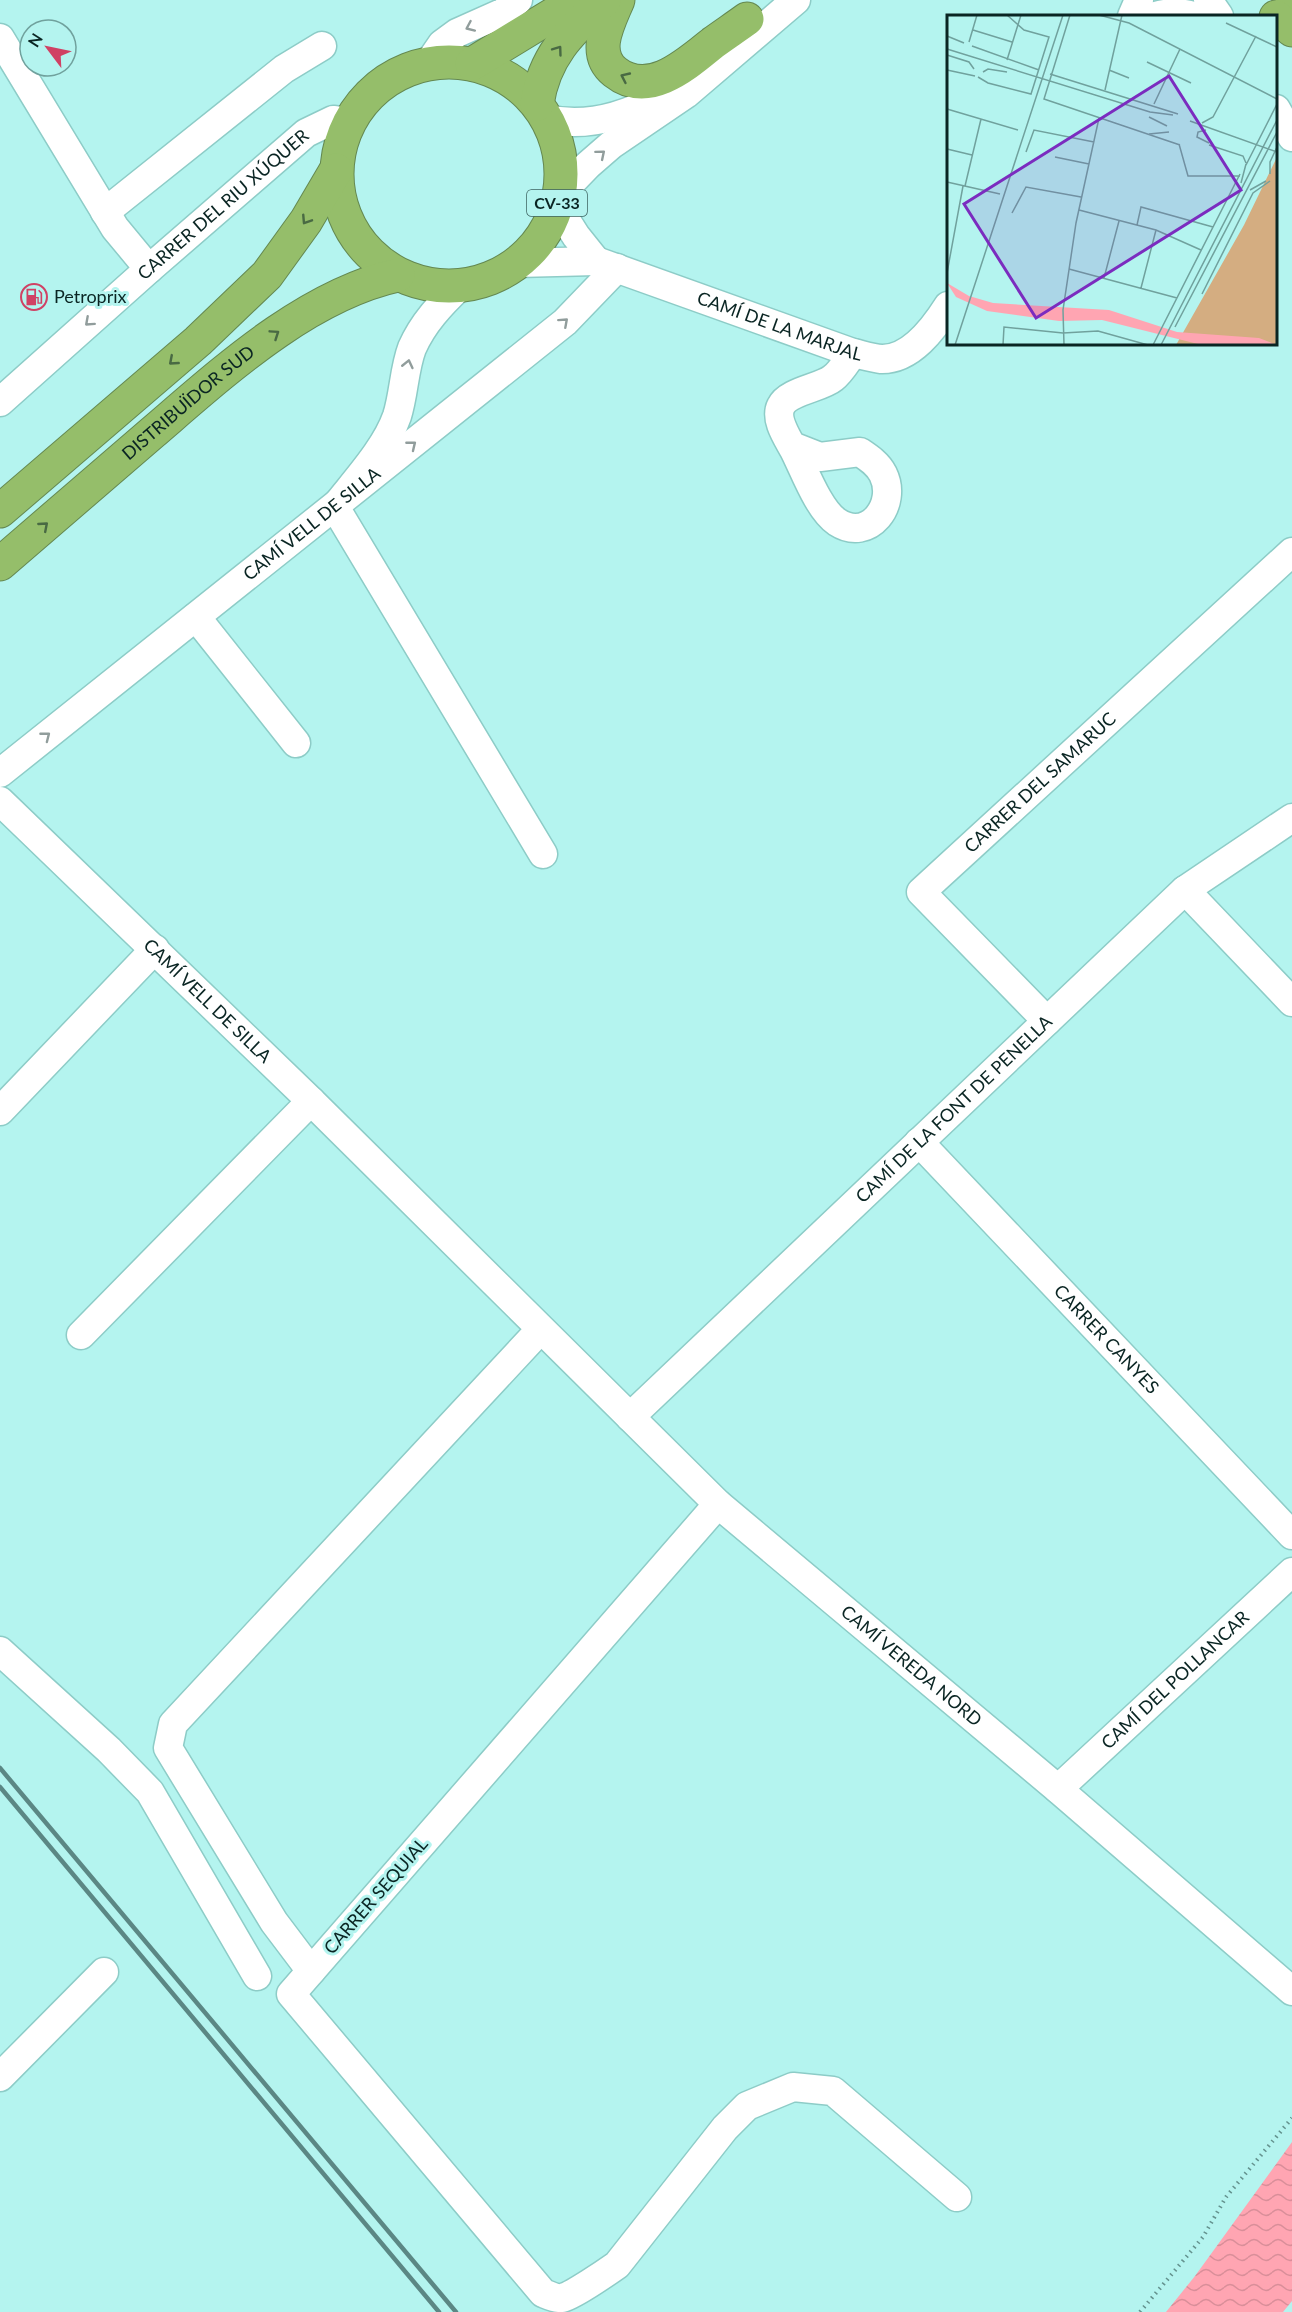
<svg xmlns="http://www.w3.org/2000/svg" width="1292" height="2312" font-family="Lato,sans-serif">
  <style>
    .water { fill: url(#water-waves) }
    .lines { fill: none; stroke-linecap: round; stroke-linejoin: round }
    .minor-casing { stroke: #8dccc7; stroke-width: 31 }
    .highway-casing { stroke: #648851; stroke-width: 35 }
    .path { stroke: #64928e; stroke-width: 4; stroke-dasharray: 1.5 4.5; stroke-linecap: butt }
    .minor { stroke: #fff; stroke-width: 28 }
    .highway { stroke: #95be6a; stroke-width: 33 }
    .rail { stroke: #5b8784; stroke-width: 4.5 }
    .oneway { stroke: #919d9c }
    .oneway2 { stroke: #496a43 }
    .labels { text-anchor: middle; stroke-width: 6; stroke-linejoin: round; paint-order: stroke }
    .shield { fill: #b4f4ef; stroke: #3d6360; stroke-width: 1.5 }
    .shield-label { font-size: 16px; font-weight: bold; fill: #0a2523 }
    .street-label { font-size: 18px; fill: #0a2523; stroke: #b4f4ef }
    .poi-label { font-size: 18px; fill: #0a2523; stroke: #b4f4ef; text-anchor: start }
    .inset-road { fill: none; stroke: #70a19d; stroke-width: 1.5 }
    .view { fill: #7b2cbf; fill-opacity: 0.15; stroke: #7b2cbf; stroke-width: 3 }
    .inset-edge { fill: none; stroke: #0a2523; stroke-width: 3 }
  </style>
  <defs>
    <pattern id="water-waves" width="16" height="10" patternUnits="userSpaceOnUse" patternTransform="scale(1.5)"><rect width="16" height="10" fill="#ffa5b2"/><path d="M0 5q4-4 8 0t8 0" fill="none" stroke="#d98e99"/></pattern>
  </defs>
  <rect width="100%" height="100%" fill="#b4f4ef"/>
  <!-- water -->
  <path class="water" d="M1292,2142V2301L1283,2312H1166L1195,2276Z"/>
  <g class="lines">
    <defs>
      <g id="minor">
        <path d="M1208,0L1219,16"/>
        <path d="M1132,16L1139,0"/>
        <path d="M1156,16C1169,12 1180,12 1193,16"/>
        <path d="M0,38L115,228L149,269"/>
        <path d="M429,63L442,44L457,33L504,12L518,0"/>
        <path d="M1276,109L1292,137"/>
        <path d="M547,119C586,128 623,117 658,98"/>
        <path d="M559,195L588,165L611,145L686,94L796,0"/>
        <path d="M105,212L284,69L322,46"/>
        <path id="s1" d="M596,261L853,353C862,355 872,358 881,359C911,360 934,328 948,306"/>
        <path d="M517,263L596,261L576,236L557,206"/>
        <path d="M460,286C441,304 423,323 412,348C404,369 404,394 397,416C386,448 356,480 335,507L543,854"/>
        <path id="s2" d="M0,402L149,269L306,133L333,120L349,122"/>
        <path d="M792,446L820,457L860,452C869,458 878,464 883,474C898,504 869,543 837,522C819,510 805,472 795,452C789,440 774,420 781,406C788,391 821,388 833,378C841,372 847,361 853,353"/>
        <path d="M196,617L296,743"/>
        <path id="s3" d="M0,773L565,322L617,268"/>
        <path id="s4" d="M0,801L311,1101L718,1504L1058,1789L1292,1991"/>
        <path d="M1185,890L1292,1002"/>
        <path id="s5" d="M1047,1021L921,892L1292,552"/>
        <path d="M0,1111L155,949"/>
        <path id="s6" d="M919,1142L1292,1535"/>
        <path d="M81,1335L311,1101"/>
        <path id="s7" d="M630,1417L1185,890L1292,818"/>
        <path d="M718,1504L291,1994L543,2293C548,2295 556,2299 562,2298C572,2296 607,2272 617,2265L725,2128L747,2106L793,2087L833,2091L957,2197"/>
        <path d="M0,1651L109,1750L150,1792L257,1976"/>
        <path id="s8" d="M1058,1789L1292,1572"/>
        <path d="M311,1971L274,1922L168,1748L173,1724L540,1330"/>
        <path d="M0,2077L104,1972"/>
      </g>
      <g id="highway">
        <path d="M618,0C609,22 591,53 615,72C649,99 687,64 713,43C724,35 736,27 747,19"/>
        <path d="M1292,0V1"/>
        <path d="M1276,17L1292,30"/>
        <circle cx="449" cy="174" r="112"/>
        <path d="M472,64L577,0"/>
        <path d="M537,104C544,56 570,32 604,0"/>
        <path d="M0,511L198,341L267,275L306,221L336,170"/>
        <path id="s9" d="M0,564C51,520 101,477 152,433C222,373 306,295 398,275"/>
      </g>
    </defs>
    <!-- minor casing -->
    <use href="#minor" class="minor-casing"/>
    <!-- highway casing -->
    <use href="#highway" class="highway-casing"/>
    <!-- path -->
    <path class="path" d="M1140,2312L1203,2237L1226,2197L1292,2118"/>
    <!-- minor -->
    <use href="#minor" class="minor"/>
    <!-- highway -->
    <use href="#highway" class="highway"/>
    <!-- rail -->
    <path class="rail" d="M0,1768L456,2312
      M0,1787L439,2312"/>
  </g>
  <!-- one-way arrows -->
  <defs><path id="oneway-chevron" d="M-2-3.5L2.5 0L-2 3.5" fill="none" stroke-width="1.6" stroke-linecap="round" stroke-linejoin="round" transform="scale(1.5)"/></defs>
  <g class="oneway">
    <use href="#oneway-chevron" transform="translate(470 27) rotate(156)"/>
    <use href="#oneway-chevron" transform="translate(601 154) rotate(-40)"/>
    <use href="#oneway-chevron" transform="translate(89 322) rotate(138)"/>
    <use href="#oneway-chevron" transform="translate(564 322) rotate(-42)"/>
    <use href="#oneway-chevron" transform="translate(408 364) rotate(-77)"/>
    <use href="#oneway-chevron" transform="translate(412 445) rotate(-39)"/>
    <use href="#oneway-chevron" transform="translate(46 736) rotate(-38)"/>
  </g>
  <g class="oneway2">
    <use href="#oneway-chevron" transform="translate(558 50) rotate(-54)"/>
    <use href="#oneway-chevron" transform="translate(625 77) rotate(-155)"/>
    <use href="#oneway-chevron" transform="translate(306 220) rotate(123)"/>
    <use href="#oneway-chevron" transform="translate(275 334) rotate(-34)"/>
    <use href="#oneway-chevron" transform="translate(173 361) rotate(139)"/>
    <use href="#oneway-chevron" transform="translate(44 526) rotate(-41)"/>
  </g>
  <!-- icons -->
  <defs>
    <symbol id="fuel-ring" viewBox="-11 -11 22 22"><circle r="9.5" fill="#b4f4ef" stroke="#d04164" stroke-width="1.5"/><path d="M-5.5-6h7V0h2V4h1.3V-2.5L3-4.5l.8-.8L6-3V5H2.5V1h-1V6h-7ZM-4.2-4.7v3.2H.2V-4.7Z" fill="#d04164"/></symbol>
  </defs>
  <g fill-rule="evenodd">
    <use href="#fuel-ring" x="19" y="282" width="30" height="30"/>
  </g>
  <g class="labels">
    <!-- shield labels -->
    <rect class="shield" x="527" y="190" width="60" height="26" rx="4.5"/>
    <g class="shield-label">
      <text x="557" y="209">CV-33</text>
    </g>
    <!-- street labels -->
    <g class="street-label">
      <text dy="6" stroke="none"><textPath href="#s2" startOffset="298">CARRER DEL RIU XÚQUER</textPath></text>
      <text dy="6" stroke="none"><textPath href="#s1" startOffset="195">CAMÍ DE LA MARJAL</textPath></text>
      <text dy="6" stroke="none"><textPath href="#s9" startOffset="248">DISTRIBUÏDOR SUD</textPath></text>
      <text dy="6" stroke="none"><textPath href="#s3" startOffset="399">CAMÍ VELL DE SILLA</textPath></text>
      <text dy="6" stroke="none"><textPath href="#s5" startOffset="342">CARRER DEL SAMARUC</textPath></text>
      <text dy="6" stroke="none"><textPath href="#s4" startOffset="288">CAMÍ VELL DE SILLA</textPath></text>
      <text dy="6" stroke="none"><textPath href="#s7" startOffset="447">CAMÍ DE LA FONT DE PENELLA</textPath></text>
      <text dy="6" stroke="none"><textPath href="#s6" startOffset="272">CARRER CANYES</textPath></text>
      <text dy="6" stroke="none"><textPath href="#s4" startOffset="1257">CAMÍ VEREDA NORD</textPath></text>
      <text dy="6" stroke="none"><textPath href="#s8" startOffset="160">CAMÍ DEL POLLANCAR</textPath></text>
      <text transform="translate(376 1896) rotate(-49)" y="6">CARRER SEQUIAL</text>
    </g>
    <!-- poi labels -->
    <g class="poi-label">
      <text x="54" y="303">Petroprix</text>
    </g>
  </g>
  <!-- overview -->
  <g transform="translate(947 15)">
    <rect width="330" height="330" fill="#b4f4ef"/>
    <path d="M330,142V330H229L297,210Z" fill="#d4ad81"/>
    <path d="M0,268L22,281L46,288L162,295L230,317L312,323L330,330H255L155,305L112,306L40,296L9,282Z" fill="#ffa5b2"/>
    <path class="inset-road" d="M123,0L97,84L233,130M152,0L182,8L330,84M279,8L330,32M26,15L65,27M0,21L17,28M22,27L30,0M25,31L92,55M0,34L203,97L226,100M0,40L22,47L27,54M60,45L74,0M200,47L244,68M0,55L28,61M162,55L182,63M36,57L41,54L60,57M103,59L231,99M31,62L41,68L84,79L102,22L77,15L60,0M158,75L175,0M207,89L233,34M0,94L71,115M202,102L220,111M243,106L330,137M255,108L266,102L309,21M259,115L251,117L250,122L262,128M202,119L222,117M232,129L241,161H293M262,130L296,141L299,148M0,134L25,140M79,137L87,115L147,127M108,142L142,149M299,150L330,89M323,159V147L330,132M0,167L53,179M294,168L299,149M18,171L34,104M303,175L319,166M132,195L209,215L254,235M65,198L79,172L134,182M190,210L194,192L266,212M122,254L230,283M0,258L16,171M157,263L172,206M194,273L209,215M255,279L306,178L323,166M228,312L330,117M8,330L116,0M56,330L57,312L116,318L151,316L201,330M117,330L116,295L129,208L152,103M206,330L293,159M214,330L330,105"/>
    <path class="view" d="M222,61L294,175L89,303L17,189Z"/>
    <rect width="330" height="330" class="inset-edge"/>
  </g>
  <!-- north arrow -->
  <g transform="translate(48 48) rotate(302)"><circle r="28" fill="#b4f4ef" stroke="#70a19d" stroke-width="1.5"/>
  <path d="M0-4.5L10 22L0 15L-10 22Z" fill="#d04164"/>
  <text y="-9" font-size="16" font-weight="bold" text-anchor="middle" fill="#0a2523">N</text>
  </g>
</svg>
